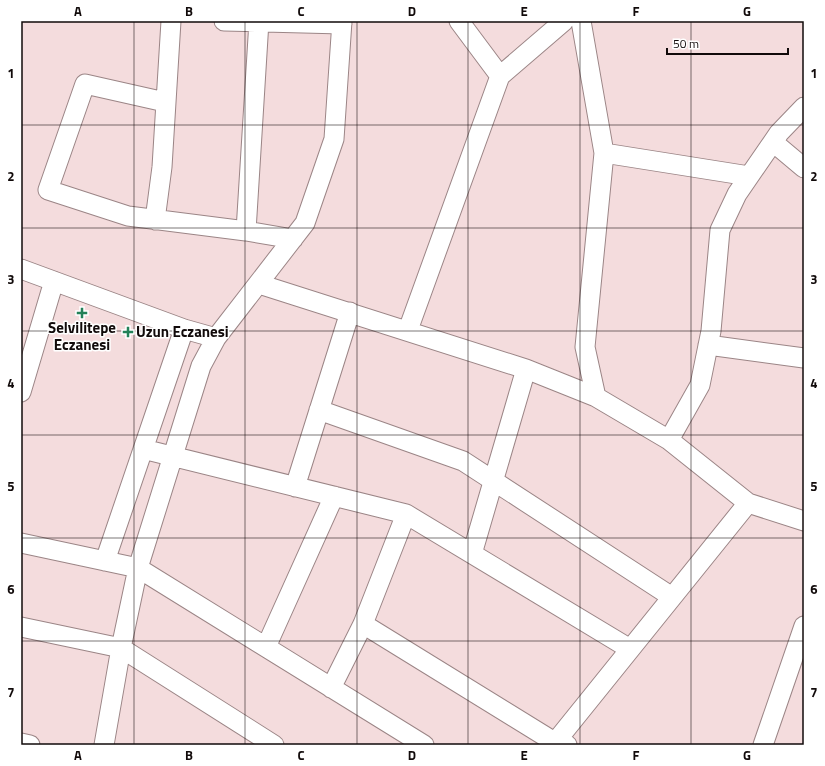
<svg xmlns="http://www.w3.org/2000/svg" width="825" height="766" font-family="'Titillium Web',sans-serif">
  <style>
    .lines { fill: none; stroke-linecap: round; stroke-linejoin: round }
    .street-casing { stroke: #9b8586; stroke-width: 21 }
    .street { stroke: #fff; stroke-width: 19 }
    .grid { fill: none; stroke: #110a0a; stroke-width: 1; stroke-opacity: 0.55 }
    .poi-dot { fill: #238158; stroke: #fff; stroke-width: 1.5 }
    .labels { text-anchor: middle; stroke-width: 3; stroke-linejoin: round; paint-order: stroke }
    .poi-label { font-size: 15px; font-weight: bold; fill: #110a0a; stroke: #fff }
    .neatline { fill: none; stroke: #110a0a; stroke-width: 1.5 }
    .grid-label { font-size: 13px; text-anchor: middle; font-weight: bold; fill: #110a0a }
  </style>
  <rect width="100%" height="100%" fill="#f4dcdd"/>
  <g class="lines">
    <defs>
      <path id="street" d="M224,21L342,24
        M459,21L500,76
        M581,21L604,153L585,347L596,397
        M165,102L85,84L48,190L128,216L246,231L293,239
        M773,142L804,168
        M604,153L749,176
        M155,220L162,167L171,21
        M246,231L259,21
        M21,269L184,329L216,338
        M259,284L526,369L596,397L669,440L748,503L804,521
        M408,330L500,76L564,21
        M708,345L804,358
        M21,392L54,281
        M319,410L463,461L672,597
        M669,440L700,385L711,331L720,230L737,194L779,133L804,107
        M143,449L406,514L630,649
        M295,487L350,312
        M21,543L138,568L424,745
        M472,554L526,369
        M105,561L184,329
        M363,624L556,743L567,745
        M21,627L121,648L274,745
        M266,647L334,496
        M331,688L363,624L406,514
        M21,743L30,745
        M104,745L121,648L138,568L201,366L216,338L305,223L334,139L342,21
        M553,745L748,503
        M763,745L804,626"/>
    </defs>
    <!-- street casing -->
    <use href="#street" class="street-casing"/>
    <!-- street -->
    <use href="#street" class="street"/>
  </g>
  <!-- grid -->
  <path class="grid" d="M134,21V745M245,21V745M357,21V745M468,21V745M580,21V745M691,21V745M21,125H804M21,228H804M21,331H804M21,435H804M21,538H804M21,641H804"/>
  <!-- markers -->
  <g class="poi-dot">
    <path d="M80 307h4v4h4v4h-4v4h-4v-4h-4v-4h4z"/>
    <path d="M126 326h4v4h4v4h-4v4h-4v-4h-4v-4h4z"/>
  </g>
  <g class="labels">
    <!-- poi labels -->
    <g class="poi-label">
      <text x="82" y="333">Selvilitepe<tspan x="82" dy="17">Eczanesi</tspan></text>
      <text x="136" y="337" text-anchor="start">Uzun Eczanesi</text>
    </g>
  </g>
  <!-- border -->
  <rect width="825" height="766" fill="none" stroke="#ffffff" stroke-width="44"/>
  <!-- scale -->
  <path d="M667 48v6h121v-6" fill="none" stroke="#110a0a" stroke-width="2"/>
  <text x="673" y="48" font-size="12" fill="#110a0a" stroke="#ffffff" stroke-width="3" paint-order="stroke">50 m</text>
  <rect x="22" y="22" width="781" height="722" class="neatline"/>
  <g class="grid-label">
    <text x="78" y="16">A</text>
    <text x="189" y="16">B</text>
    <text x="301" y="16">C</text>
    <text x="412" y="16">D</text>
    <text x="524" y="16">E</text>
    <text x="636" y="16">F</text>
    <text x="747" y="16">G</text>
    <text x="11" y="78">1</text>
    <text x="814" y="78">1</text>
    <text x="11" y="181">2</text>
    <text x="814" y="181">2</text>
    <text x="11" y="284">3</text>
    <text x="814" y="284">3</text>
    <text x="11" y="388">4</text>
    <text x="814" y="388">4</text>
    <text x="11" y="491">5</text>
    <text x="814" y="491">5</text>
    <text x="11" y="594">6</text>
    <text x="814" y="594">6</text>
    <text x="11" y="697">7</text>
    <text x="814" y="697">7</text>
    <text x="78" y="760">A</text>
    <text x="189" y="760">B</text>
    <text x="301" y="760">C</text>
    <text x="412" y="760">D</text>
    <text x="524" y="760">E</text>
    <text x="636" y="760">F</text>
    <text x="747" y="760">G</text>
  </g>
</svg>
